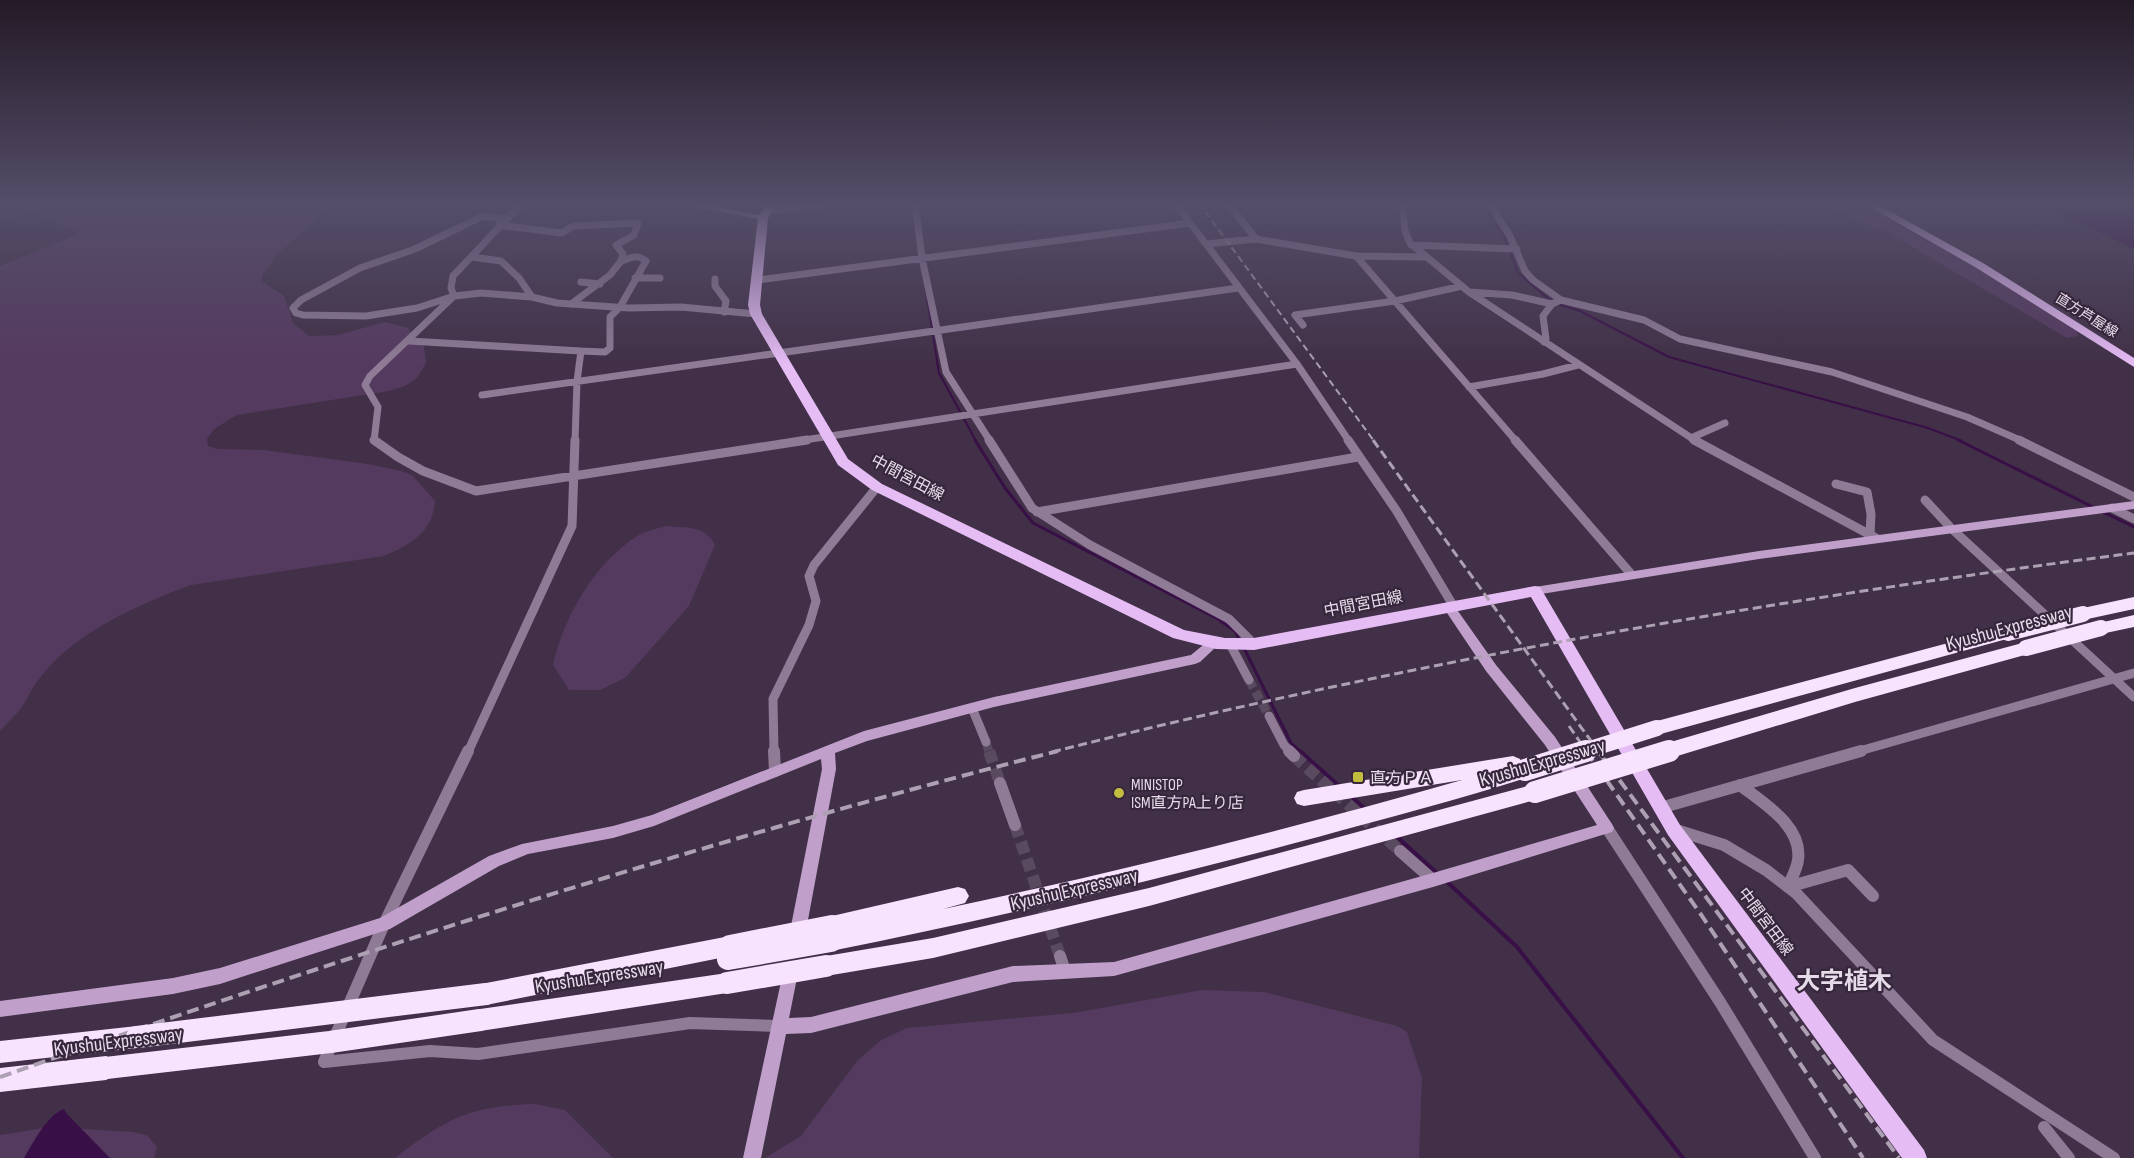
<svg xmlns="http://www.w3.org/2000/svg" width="2134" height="1158" font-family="'Sofia Sans Condensed','Noto Sans JP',sans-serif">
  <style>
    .green { fill: #553a5f }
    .water { fill: #390f47 }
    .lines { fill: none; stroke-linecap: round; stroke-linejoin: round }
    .stream-far2 { stroke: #390f47; stroke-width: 2 }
    .stream-far1 { stroke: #390f47; stroke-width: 3 }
    .stream { stroke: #390f47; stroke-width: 4 }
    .street-tunnel-far1 { stroke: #5a4a5f; stroke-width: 9; stroke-dasharray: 9 4.5; stroke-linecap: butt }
    .street-tunnel { stroke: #5a4a5f; stroke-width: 12; stroke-dasharray: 12 6; stroke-linecap: butt }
    .street-far2 { stroke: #8f7b96; stroke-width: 7 }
    .street-far1 { stroke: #8f7b96; stroke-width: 9 }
    .street { stroke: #8f7b96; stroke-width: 12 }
    .secondary { fill: #c0a0cb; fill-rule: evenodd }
    .primary { fill: #e6bcf5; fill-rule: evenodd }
    .highway { fill: #f7e3fe; fill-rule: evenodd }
    .rail-far2 { stroke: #ada0b2; stroke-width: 2; stroke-dasharray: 7 4; stroke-linecap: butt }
    .rail-far1 { stroke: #ada0b2; stroke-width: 3; stroke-dasharray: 9 4.5; stroke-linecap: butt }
    .rail { stroke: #ada0b2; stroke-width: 4; stroke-dasharray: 12 6; stroke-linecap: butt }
    .highway-bridge-far1 { stroke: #f7e3fe; stroke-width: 16 }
    .highway-bridge { stroke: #f7e3fe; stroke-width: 22 }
    .poi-dot { fill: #c2bd3f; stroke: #37263c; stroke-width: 2 }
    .labels { text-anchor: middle; stroke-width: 4.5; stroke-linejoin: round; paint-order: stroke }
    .far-street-label { font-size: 14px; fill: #e5dbe9; stroke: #37263c }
    .street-label { font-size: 16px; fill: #e5dbe9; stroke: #37263c }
    .poi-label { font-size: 16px; fill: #e5dbe9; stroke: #37263c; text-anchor: start }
    .near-street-label { font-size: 20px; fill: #e5dbe9; stroke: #37263c }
    .near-quarter-label { font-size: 24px; font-weight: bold; fill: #e5dbe9; stroke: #37263c }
  </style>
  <rect width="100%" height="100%" fill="#413047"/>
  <!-- green -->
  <path class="green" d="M0,203H334L275,257L262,276V281L284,296L293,323L309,336L338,335L385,322L408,328L424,347L426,363L417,378L405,386L389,391L237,415L214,429L207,439L208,446L218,449L264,450L368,464L401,471L412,475L435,501C433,532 410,545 384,556L191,585C138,605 74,632 39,679C32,687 28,698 22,707C16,715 7,723 0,731V266L79,234L38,212L0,218Z
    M1826,203H1864L1929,243L1939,245L1984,272L2076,330L2078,336L2067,338L1885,231L1866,226Z
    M665,526C685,528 706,525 715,545L689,606L625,678L600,690H569L553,665C564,616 595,562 639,535C646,531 657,529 665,526Z
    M1202,990L1264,992L1397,1026L1407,1032L1422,1077L1419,1158H765L801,1136L857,1061L881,1040L907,1028L1073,1013Z
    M534,1104L565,1110L613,1158H395C448,1118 466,1107 534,1104Z
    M50,1127L132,1132L147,1135L157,1147L154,1158H0V1135Z"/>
  <!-- water -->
  <path class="water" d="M2037,203H2134V249Z
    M64,1109L67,1114L110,1158H24C33,1143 47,1115 64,1109Z"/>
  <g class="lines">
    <!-- stream-far2 -->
    <path class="stream-far2" d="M911,203L915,225
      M1482,203L1504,237L1518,273L1551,301
      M926,291L939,373L976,441
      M1557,304L1580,311L1669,357L1928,428L1962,441"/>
    <!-- stream-far1 -->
    <path class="stream-far1" d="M975,440L1005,488L1033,523L1218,619L1235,631L1239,640
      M1958,440L2095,508
      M2103,512L2134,527
      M1244,648L1291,743L1301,752"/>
    <!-- stream -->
    <path class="stream" d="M1300,751L1339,786
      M1351,796L1366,810
      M1396,836L1438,874
      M1445,880L1517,947L1683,1158"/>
    <!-- street-tunnel-far1 -->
    <path class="street-tunnel-far1" d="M1249,680L1269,716
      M986,742L989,752"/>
    <!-- street-tunnel -->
    <path class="street-tunnel" d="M989,751L1000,783
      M1294,756L1400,851
      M1015,825L1060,956"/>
    <!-- street-far2 -->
    <path class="street-far2" d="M915,203L922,258L946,372L990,441
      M1175,203L1297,364L1349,441
      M1228,203L1256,239
      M1402,203L1405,231L1410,243L1469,292L1696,441
      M1489,203L1510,236L1525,271L1533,280L1561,300
      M768,211L832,203
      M505,219L483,216L415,249L360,268L301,300L293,308L296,313L303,315L366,316L417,308L454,296L481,293L532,297L557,303L629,308L681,307L756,314
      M499,225L562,233L573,226L638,223L634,235L616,245L623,254L621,261L610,275L571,304
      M1206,244L1256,239L1356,256L1425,257
      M1411,245L1517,249
      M1356,256L1516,441
      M472,257L501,261L519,278L532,297
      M635,278H660
      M715,279V286L726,301L724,312
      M758,280L1190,223
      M581,282L600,284
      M1469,292L1512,295L1552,304L1561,300L1644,320L1680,339L1832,372L1967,417L2022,441
      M454,296L451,288L453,276L522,203
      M1303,325L1295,315L1395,301L1462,286
      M409,341L581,351L577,381L575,441
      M1544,342L1546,339L1543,316L1552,304
      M581,351L605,352L610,348V317L620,307L646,261C637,254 632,257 622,261
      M1469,387L1543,374L1578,365
      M482,395L1238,288
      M1691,438L1725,423
      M374,441L378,407L365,385L370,376L454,296
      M798,441L1297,364"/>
    <!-- street-far1 -->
    <path class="street-far1" d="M374,440L398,457L423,471L476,491L807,440
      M989,440L1032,508L1090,545L1229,619L1254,644
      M1348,440L1396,510L1454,607
      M1515,440L1631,574
      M1694,440L1876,538
      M2019,440L2134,497
      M1836,484L1867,492L1871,514L1870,535
      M1925,500L1952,529L2134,697
      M2112,508L2134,519
      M1037,512L1358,457
      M1231,646L1249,680
      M972,708L986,742
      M1269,716L1284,745L1291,752
      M468,752L572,526L575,440
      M774,752L773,699L809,625L816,601L809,576L814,565L877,487
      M1856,752L2134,673"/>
    <!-- street -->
    <path class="street" d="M468,751L384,924L324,1062L430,1051L478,1054L690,1023L779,1026
      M774,751L775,771
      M1289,751L1294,756
      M1000,783L1015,825
      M1740,785C1763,803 1803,826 1798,860C1797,869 1791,879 1788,887
      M1660,808L1861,751
      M1607,828L1720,1002L1815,1158
      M1676,830L1724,845L1766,870L1796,893L1933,1040L2114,1158
      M1400,851L1433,880
      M1788,887L1848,870L1873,896
      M1060,956L1065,971
      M2044,1127L2069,1158"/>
    <!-- secondary -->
    <path class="secondary" d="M682,203H697L763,216L767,218L763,220L686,205Z
      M2134,501V509L1759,559L1535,595L1529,591L1535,587L1759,551Z
      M1449,603L1453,604L1496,665L1555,737L1612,824L1614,828L1612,832L1433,887L1114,976L1013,982L811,1033L786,1034L761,1158H743L785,963L791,961L797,963L799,968L789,1018L811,1017L1013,966L1114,962L1433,873L1597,825L1545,745L1486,671L1445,610L1443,607Z
      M1212,639L1216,641L1218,644L1216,647L1200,662L1195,664L994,707L867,741L835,753L836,769L805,936L803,941L797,943L791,941L789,936L822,769L821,759L654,826L613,838L528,854L499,866L390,929L220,984L173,994L0,1017V1001L173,978L220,968L380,918L489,856L522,844L613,826L652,815L864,731L994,697L1191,655L1208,641Z"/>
    <!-- primary -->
    <path class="primary" d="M767,203H777L768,218L760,305L762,314L848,459L882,484L1184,630L1225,638H1254L1535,586L1540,587L1680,825L1924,1150L1927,1158H1902L1668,835L1531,597L1254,650L1216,649L1173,638L872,490L838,465L750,314L748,305L758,218Z
      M1863,203H1875L1983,263L2134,358V367L1975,267Z"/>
    <!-- highway -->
    <path class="highway" d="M2134,597V609L2083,620L2077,618L2074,614L2077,610L2083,608Z
      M2134,615V627L2101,634L2095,632L2092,628L2095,624Z
      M2008,627L2014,629L2017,633L2014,637L1657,735L1650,733L1648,728L1650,723L1657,721Z
      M2026,642L2032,643L2035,648L2032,653L1855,702L1674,757L1667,754L1665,749L1667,744L1674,741L1855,688Z
      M1513,756L1520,759L1522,763L1532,764L1535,770L1532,776C1462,799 1389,817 1318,837C1157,880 995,918 831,951L823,948L820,941L825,933L821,926L824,919L832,916L958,887L965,889L969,896L965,903L943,909C1117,872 1291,829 1462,780L1304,806L1297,804L1294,798L1297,792L1304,790Z
      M1535,784L1542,786L1545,792L1542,798L1149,906L933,958L826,976L818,973L815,966L818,959L826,956L933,938L1149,888Z
      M730,936L738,939L741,946L738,953L730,956L486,1005L478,1002L475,994L478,986L486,983Z
      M727,973L735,976L738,983L735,990L727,993L480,1031L472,1028L469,1020L472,1012L480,1009Z
      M137,1026L145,1029L149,1037L145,1045L137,1048L0,1063V1041Z
      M106,1056L114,1060L118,1068L114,1076L106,1080L0,1092V1068Z"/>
    <!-- rail-far2 -->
    <path class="rail-far2" d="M1199,203L1374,441"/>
    <!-- rail-far1 -->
    <path class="rail-far1" d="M1373,440L1599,752
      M1569,726L1587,752
      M1052,752C1408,662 1770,600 2134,553"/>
    <!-- rail -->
    <path class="rail" d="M1586,751L1702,916L1863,1158
      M1598,751L1899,1158
      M0,1077C348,955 700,842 1058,751"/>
    <!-- highway-bridge-far1 -->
    <path class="highway-bridge-far1" d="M2008,633L2083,614
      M2026,648L2101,628
      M1581,752L1657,728
      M1664,752L1674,749"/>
    <!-- highway-bridge -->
    <path class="highway-bridge" d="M1525,770L1586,751
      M1535,792L1669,751
      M730,946L832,926
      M728,959L831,941
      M727,983L826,966
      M137,1037L486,994
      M106,1068L330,1042L480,1020"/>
  </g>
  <!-- sky -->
  <linearGradient id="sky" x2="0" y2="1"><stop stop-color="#241a27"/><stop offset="0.56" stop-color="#544e69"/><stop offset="1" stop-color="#544e69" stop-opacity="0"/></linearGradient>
  <rect width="2134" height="365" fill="url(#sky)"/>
  <!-- markers -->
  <g class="poi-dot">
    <rect x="1352" y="771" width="12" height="12" rx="3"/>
    <circle cx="1119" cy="793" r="6"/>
  </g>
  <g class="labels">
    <!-- far-street labels -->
    <g class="far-street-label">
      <text transform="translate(2087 315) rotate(32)" y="5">直方芦屋線</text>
    </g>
    <!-- street labels -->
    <g class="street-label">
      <text transform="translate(908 477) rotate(28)" y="6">中間宮田線</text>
      <text transform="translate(1363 603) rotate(-11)" y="6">中間宮田線</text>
      <text transform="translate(1766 921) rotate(53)" y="6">中間宮田線</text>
    </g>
    <!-- poi labels -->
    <g class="poi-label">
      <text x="1370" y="783">直方ＰＡ</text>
      <text x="1131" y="790">MINISTOP<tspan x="1131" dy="18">ISM直方PA上り店</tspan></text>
    </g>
    <!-- near-street labels -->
    <g class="near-street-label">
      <text transform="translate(2009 627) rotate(-15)" y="7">Kyushu Expressway</text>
      <text transform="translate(1542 762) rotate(-16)" y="7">Kyushu Expressway</text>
      <text transform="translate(1074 889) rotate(-13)" y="7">Kyushu Expressway</text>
      <text transform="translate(599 976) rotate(-9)" y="7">Kyushu Expressway</text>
      <text transform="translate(118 1041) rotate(-7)" y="7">Kyushu Expressway</text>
    </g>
    <!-- near-quarter labels -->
    <g class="near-quarter-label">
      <text x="1844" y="989">大字植木</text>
    </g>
  </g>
</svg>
